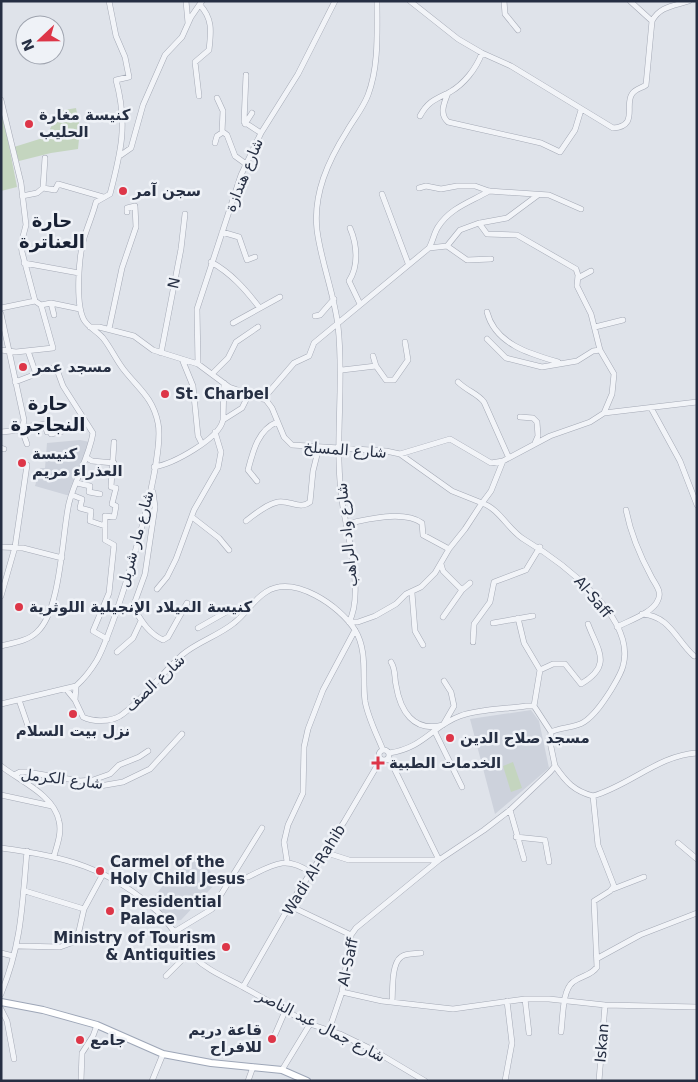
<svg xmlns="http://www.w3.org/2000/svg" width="698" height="1082" font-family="'DejaVu Sans',Cairo,sans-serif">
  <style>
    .built { fill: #cdd2dc }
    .green { fill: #c4d5bf }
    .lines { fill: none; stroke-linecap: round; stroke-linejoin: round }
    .minor-casing { stroke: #a4a9b5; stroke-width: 6 }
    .major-casing { stroke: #9da6b7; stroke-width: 8 }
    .minor { stroke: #f2f4f8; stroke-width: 5 }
    .major { stroke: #fff; stroke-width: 6 }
    .poi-dot { fill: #dd3648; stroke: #eff2f7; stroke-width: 2 }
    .labels { text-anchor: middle; stroke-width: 5; stroke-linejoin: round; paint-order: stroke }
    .poi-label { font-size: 15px; font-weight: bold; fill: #262f43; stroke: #eff2f7; text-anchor: start }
    .street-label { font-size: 15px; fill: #262f43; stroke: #eff2f7 }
    .quarter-label { font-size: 18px; font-weight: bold; fill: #182134; stroke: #eff2f7 }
  </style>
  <rect width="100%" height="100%" fill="#dfe3ea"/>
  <!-- built -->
  <path class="built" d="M80,440L90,442L70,496L35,486L40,468H45L47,443Z
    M531,710L539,721L549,768L495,814L470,719Z
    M198,856L218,881L181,920L172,921L150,902L184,859Z"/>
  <!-- green -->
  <path class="green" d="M1,104L17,187L1,191Z
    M76,108L80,129L78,149L51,153L19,161L14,147L46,137L59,111Z
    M513,762L522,788L511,792L503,766Z"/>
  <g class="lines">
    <defs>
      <path id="minor" d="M186,1L188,23
        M410,1L458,39L482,53L511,66L613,128C639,126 624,105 632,94C635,89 642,88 646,85L652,21C660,6 674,6 689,1
        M504,1L505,14L518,30
        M630,1L652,21
        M246,75L244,122L261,133
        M448,93C444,103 439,114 448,122L541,143L560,152L575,130L581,110
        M199,96L195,62L209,50C211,32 213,19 200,5
        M217,98L223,111L222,132
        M1,100L21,183L26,225L21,244L22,252L35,301
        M420,116C428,101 436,99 450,92C464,84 476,69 482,53
        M245,124L252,113
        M215,143L217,136L223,132L227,135L235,156L246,164
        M121,155L131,148L143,105L165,55L182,37L191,17L202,1
        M43,188L55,190L58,184L103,197
        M419,188L426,186L441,189L457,186H475L489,191L549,195L581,209
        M382,194L408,263
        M22,196L37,193L43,188L45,158
        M480,223L507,218L538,195
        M350,228C357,244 359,266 349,281L360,304
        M222,232L239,237L247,260L255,257
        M447,246L460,230L479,223L487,234L517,235L576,269L578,275L577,286L591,314L600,350L614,374L612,394L604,413
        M429,248C433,241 434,233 438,227C451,207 471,202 489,191
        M211,262C231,273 245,289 259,307
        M24,263L79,273
        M578,278L591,271
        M51,303L54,315
        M41,305L51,303L80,309
        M1,308L35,301L41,305L53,348L16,352L1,350
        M487,312C495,344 530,354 558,362
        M1,314L24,420L22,430
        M315,316L320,315L334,299
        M233,323L280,297
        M90,327H99L134,336L153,350L198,364L229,387L266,400L272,408L284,437L292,445L386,451L400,454L452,491L482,503L465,529L449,549L435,573L421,587L406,594L396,604L375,616L358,622H349
        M595,327L623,320
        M109,329L122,268L136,227L135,206L127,208V212
        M487,339L506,358L542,367L577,361L593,351L600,350
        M161,353L181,249L185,214
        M373,356L376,366
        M182,359L193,386L198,436L202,444
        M198,364L197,309L241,175L261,133L298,74L335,1
        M342,370L376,366L386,380H394L408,360L405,342
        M213,373L228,358L236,342L258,327
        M15,382L36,374
        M458,382C467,391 477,393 484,402L508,456
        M263,399L294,363L309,356L314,343L429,248L447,246L467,260L491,259
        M651,408L680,461L697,505
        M520,417L533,418L537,422L538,436L535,443
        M223,420L224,383
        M23,427L45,424L47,432L50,431L51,434L79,427L76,421
        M22,430L27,444
        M1,432L22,430
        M1,448L4,449
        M400,454L450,439L491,463L503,461
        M87,458L92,461L114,463
        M154,467C173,464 219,439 223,420L242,408L248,396
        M257,481L248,470C253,451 258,430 277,422
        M77,483L90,486L89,492L100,494
        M153,492L155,507L145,574L133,607C141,620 148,633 163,640L168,637L187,603
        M72,495L82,499L80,508L91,511L90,521L105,526
        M192,517L219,538L229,550
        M246,521C255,514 267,504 278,502C290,500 300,510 310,502L313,471L319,447
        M346,524C367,519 404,510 422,523L423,535L449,549
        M1,547L23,548L62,558
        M441,564L443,571L462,590
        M157,589L167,577L176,559L194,510L218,468L221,452L215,432
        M412,593L415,631L423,645
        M1,596L15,547L27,465
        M642,614C670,616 676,640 694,656
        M443,617L462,590L470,583
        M518,618L524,643L540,670L534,706
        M349,622C364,595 348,537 343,507C333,447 345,386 338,326C334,293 321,262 317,230C313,194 328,161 347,131C354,119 363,108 368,95C379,66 377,32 377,1
        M493,623L533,616
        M617,627C628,621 653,613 658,600C662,592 656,585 652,578C640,556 631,535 626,510
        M198,628L228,611L247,609
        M107,639L93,631L109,593L114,545L105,540V516L114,517L116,506L112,504L116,488L111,487L114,442
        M473,642L474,624L490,602L494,582L526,570L540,547
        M1,646C13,643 28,641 37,632C61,611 62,534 69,503C75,479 89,458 93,433L63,386L56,367L36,374L28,351
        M117,652L133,638L141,621
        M391,662C396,670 394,676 396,685C400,710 413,733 443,725L454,706L451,692L444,681
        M540,670L553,664H565L581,684C613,665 598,651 588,624
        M76,686L75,700L83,717C93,722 110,722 120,716C140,703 163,672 182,655C197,642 218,636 234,623C246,614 253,600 266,592C294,574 340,606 355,630C368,651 362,678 365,701C368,718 377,735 383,750
        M66,689L75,700
        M19,700L28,726L38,735
        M1,704L76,686C85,678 91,670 97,660C117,623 166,460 158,423C153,398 139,389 124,370C116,360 111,348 103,338C97,331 89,328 84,320C75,304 79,255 84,238C88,225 93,214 96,202L110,194C121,152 128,124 116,80L129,77L125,57L116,36L109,1
        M435,732L462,787
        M379 755a5 5 0 1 1 10 0a5 5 0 1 1-10 0Z
        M389,753C424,748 432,726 460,716C479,709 507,709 526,706H534L551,732
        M381,759L344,822L294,898L243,987L310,1024L340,1034L373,1050L425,1081
        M1,766C20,781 54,795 59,821C62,833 57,845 54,856
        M555,766C566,782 574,791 593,796L598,845L614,886L610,891L594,901L597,967C591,976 582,975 573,982C562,990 563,1019 561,1032
        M14,775L20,772H27L80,781L93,780L100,786L123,782L150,769L182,734
        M93,780L110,774L119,765L139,757L148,751
        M1,795L52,806
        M593,796C629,786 659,755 697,753
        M510,810L524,859
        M516,837L545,840L549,862
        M678,843L697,859
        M1,848C64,856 110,868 158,912C172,925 180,944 194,957C208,971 227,978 243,987
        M324,852L349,860H439L389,758
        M287,861L284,842L288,825L303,793L304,747L308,729L323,690L355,630
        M248,877C273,865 285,855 310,872
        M613,889L644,877
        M25,891L84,909
        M290,906L351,935
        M174,932L212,909L262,828
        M18,946L60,947L74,942L79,931L84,909L103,874
        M1,953L13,956
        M598,958L640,935L697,913
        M166,976L190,952
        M342,992L382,1001L453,1009L525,999H549L605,1005L697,1007
        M1,994C22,942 22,906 27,851
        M525,999L529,1033
        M392,1002C393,991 391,964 401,957C406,953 415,954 421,953
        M1,1009L7,1021L14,1059
        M329,1030L342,992L351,935L356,928L439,860L484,830L510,810L550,772L555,766L550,742L551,732C561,727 575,728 584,722C595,715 604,701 611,690C615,683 621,674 623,666C637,617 560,561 525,540C508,530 500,509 482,503L491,491L503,461L550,436L590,422L604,413L697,402
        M273,1039L286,1009
        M282,1070L310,1024
        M81,1081L82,1053L93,1036L97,1025
        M152,1081L163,1054
        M248,1081L253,1067
        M505,1081L512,1043L507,1001
        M599,1081L605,1005"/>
      <path id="major" d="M1,1002L43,1010L97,1025L163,1054L211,1063L282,1070L307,1081"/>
    </defs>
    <!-- minor casing -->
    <use href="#minor" class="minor-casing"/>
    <!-- major casing -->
    <use href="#major" class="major-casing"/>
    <!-- minor -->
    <use href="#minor" class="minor"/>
    <!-- major -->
    <use href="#major" class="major"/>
  </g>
  <!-- markers -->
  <g class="poi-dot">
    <circle cx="29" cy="124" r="5"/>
    <circle cx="123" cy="191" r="5"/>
    <circle cx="23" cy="367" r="5"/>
    <circle cx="165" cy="394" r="5"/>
    <circle cx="22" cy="463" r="5"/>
    <circle cx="19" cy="607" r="5"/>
    <circle cx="73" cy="714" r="5"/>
    <circle cx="450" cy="738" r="5"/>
    <path d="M375.5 755.5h5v5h5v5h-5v5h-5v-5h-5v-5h5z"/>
    <circle cx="100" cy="871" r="5"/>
    <circle cx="110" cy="911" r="5"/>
    <circle cx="226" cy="947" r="5"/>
    <circle cx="272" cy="1039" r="5"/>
    <circle cx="80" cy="1040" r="5"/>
  </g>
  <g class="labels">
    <!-- poi labels -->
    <g class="poi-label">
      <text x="39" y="120">كنيسة مغارة<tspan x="39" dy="17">الحليب</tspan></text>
      <text x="133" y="196">سجن آمر</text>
      <text x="33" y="372">مسجد عمر</text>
      <text x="175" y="399">St. Charbel</text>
      <text x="32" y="459">كنيسة<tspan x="32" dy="17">العذراء مريم</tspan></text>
      <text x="29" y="612">كنيسة الميلاد الإنجيلية اللوثرية</text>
      <text x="73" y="736" text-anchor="middle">نزل بيت السلام</text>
      <text x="460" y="743">مسجد صلاح الدين</text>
      <text x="389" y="768">الخدمات الطبية</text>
      <text x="110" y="867">Carmel of the<tspan x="110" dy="17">Holy Child Jesus</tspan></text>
      <text x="120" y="907">Presidential<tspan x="120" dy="17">Palace</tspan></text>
      <text x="216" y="943" text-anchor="end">Ministry of Tourism<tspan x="216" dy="17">&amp; Antiquities</tspan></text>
      <text x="262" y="1035" text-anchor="end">قاعة دريم<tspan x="262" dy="17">للافراح</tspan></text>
      <text x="90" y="1045">جامع</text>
    </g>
    <!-- street labels -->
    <g class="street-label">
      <text transform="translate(244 175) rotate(-68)" y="5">شارع هندازة</text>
      <text transform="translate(174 283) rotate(-78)" y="5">N</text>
      <text transform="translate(345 450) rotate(4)" y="5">شارع المسلخ</text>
      <text transform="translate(347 535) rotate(-96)" y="5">شارع واد الراهب</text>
      <text transform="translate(136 539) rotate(-75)" y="5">شارع مار شربل</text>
      <text transform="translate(593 597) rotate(50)" y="5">Al-Saff</text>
      <text transform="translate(155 683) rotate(-43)" y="5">شارع الصف</text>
      <text transform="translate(62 779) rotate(7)" y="5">شارع الكرمل</text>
      <text transform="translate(314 870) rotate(-58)" y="5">Wadi Al-Rahib</text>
      <text transform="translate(348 962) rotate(-78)" y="5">Al-Saff</text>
      <text transform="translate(321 1026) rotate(27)" y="5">شارع جمال عبد الناصر</text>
      <text transform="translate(602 1043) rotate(-85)" y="5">Iskan</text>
    </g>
    <!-- quarter labels -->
    <g class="quarter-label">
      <text x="52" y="227">حارة<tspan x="52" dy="21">العناترة</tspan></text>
      <text x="48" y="410">حارة<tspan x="48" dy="21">النجاجرة</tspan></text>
    </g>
  </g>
  <!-- border -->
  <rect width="698" height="1082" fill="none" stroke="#262f43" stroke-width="5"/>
  <!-- north arrow -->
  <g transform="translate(40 40) rotate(248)"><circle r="24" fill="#eff2f7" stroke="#9fa4af"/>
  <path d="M0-4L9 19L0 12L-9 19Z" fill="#dd3648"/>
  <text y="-8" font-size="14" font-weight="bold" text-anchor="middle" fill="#262f43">N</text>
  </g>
</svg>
